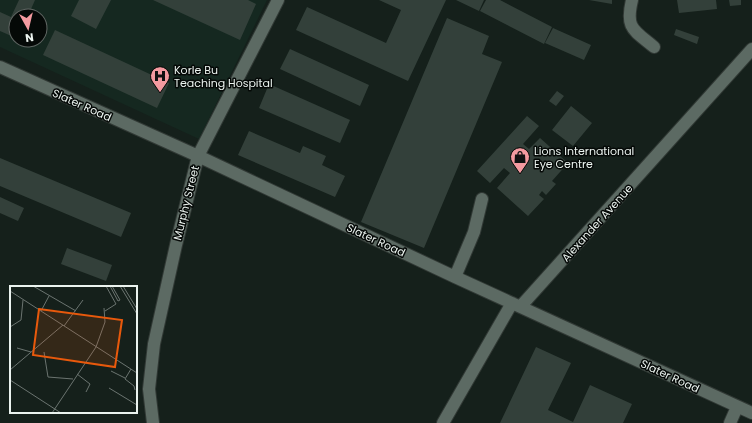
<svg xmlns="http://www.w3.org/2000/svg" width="752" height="423" font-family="Poppins,sans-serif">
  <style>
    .built { fill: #152820; fill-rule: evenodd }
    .building { fill: #33403a }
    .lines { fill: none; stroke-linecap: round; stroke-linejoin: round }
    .minor-casing { stroke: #313935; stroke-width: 14 }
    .minor { stroke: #5c6a63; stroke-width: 12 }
    .labels { text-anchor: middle; stroke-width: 3; stroke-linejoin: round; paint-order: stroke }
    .poi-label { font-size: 11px; fill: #ebf3ef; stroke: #050907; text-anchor: start }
    .street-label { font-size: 11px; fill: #ebf3ef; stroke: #050907 }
    .inset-road { fill: none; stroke: #6b7470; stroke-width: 1 }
    .view { fill: #e8590c; fill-opacity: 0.15; stroke: #e8590c; stroke-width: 2 }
    .inset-edge { fill: none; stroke: #ebf3ef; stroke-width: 2 }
  </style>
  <rect width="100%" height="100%" fill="#15201b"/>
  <!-- built -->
  <path class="built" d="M0,0H267L199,139L0,47ZM16,16H40V40H16Z"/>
  <!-- building -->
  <path class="building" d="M19,0H35L28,16H16V38L0,31V12L11,17Z
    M79,0H111L96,29L71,16Z
    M153,0H248L256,4L240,40Z
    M379,0H446L408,81L296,30L307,7L386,43L401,10Z
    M456,0H484L479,11Z
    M486,0H500L552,27L544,44L480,11Z
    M589,0H612V4Z
    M677,0H716L717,9L679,13Z
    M729,0H741V5L730,6Z
    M447,18L489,36L482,54L502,62L424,248L361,222Z
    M553,28L591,45L584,60L545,43Z
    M676,29L699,37L697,44L674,35Z
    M55,30L169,83L157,108L43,55Z
    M290,49L369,85L360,106L280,69Z
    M269,84L350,120L340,143L259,108Z
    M557,91L564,96L556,106L549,101Z
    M571,106L592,123L573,146L552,130Z
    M527,116L539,126L523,144L529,149L540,138L568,163L552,181L556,184L546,195L542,191L539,195L544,199L528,216L497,188L510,173L504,168L490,183L477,171Z
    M249,131L300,153L303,146L326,156L322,165L345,176L335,197L238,155Z
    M0,158L131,213L121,237L0,186Z
    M0,197L24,208L18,221L0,213Z
    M67,248L112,265L106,281L61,264Z
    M536,347L571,363L548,410L573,422L590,385L632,404L623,423H500Z"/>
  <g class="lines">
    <defs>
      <path id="minor" d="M632,0C625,29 634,30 654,47
        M0,67L198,156L455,277L752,413
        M455,277L474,232L482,199
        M521,306L752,49
        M153,423L149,389L154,344L176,245L198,156L278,0
        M443,423L512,303
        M730,423L737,407"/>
    </defs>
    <!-- minor casing -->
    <use href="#minor" class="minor-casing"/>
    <!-- minor -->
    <use href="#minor" class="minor"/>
  </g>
  <!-- icons -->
  <defs>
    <symbol id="hospital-pin" viewBox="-11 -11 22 30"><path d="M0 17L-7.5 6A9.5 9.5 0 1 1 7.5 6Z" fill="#f49aa0" stroke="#050907"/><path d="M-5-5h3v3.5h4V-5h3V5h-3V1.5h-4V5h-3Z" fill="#111"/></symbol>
    <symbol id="shop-pin" viewBox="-11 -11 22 30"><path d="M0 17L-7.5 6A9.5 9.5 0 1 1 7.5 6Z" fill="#f49aa0" stroke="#050907"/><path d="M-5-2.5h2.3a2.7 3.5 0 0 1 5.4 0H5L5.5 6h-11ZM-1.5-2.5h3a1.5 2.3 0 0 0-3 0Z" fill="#111"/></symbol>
  </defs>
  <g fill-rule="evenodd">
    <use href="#hospital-pin" x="149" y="65" width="22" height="30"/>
    <use href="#shop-pin" x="509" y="146" width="22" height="30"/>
  </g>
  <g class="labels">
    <!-- poi labels -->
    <g class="poi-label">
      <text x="174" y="74">Korle Bu<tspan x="174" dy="13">Teaching Hospital</tspan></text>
      <text x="534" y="155">Lions International<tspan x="534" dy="13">Eye Centre</tspan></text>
    </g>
    <!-- street labels -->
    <g class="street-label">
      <text transform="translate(82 105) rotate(24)" y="4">Slater Road</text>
      <text transform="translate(186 203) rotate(-76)" y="4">Murphy Street</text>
      <text transform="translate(597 223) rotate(-48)" y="4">Alexander Avenue</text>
      <text transform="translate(376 240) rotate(25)" y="4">Slater Road</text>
      <text transform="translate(670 376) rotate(25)" y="4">Slater Road</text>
    </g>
  </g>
  <!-- overview -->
  <g transform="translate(10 286)">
    <rect width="127" height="127" fill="#15201b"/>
    <path class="inset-road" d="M23,0L66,25M100,0L108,15L110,14L102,0M110,0L127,28M113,0L127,23M0,5L127,87M31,25L39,10M95,25L106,18L96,0M54,40L73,14M0,41L11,34L13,14M7,62L21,66M34,66L38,91L63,93M121,83L115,93L124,100L125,104M0,84L53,39M101,85L115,92M67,88L80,98L76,106M0,94L51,127M99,102L127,119M42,127L86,61L95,36L94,22"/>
    <path class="view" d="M29,23L112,34L105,81L23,69Z"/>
    <rect width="127" height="127" class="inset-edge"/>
  </g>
  <!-- north arrow -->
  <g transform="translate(28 28) rotate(172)"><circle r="19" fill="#050907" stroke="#616764"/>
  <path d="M0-3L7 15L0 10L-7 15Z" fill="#f49aa0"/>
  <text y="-6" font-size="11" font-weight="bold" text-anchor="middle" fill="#ebf3ef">N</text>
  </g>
</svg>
